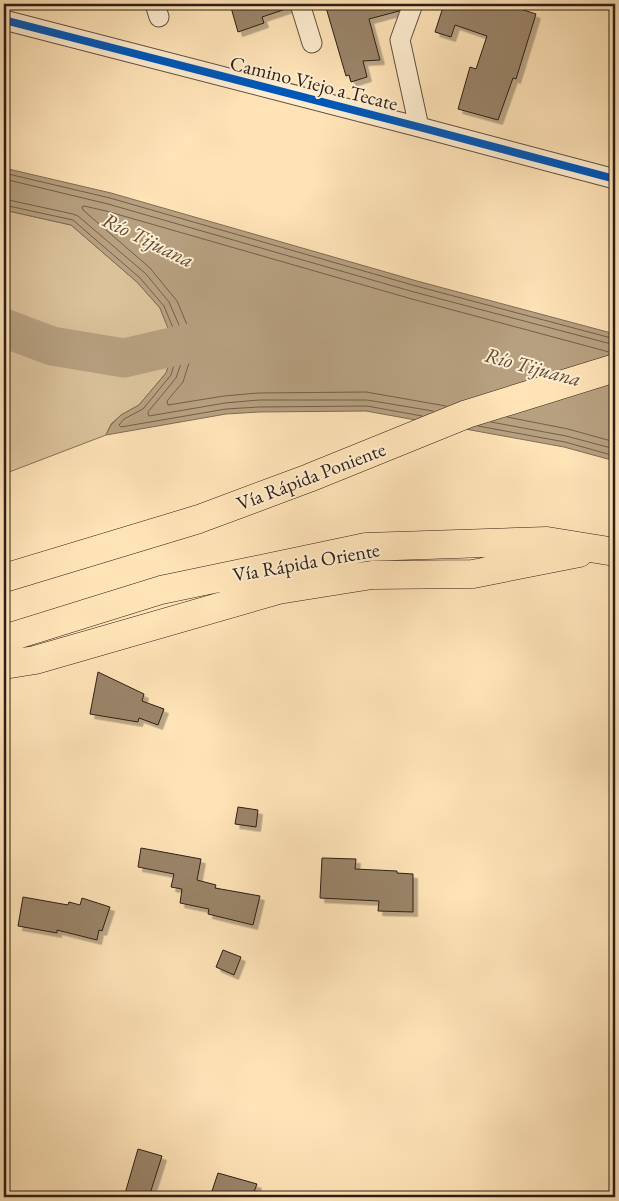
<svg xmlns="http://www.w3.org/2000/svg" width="619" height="1201" font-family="'EB Garamond',serif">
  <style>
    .green { fill: #dbc29b; stroke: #847058 }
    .water { fill: #b7a080; stroke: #806c55 }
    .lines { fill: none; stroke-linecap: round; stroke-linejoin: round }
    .shore { stroke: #725f4a; stroke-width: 1 }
    .river { stroke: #b7a080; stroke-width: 39 }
    .building { fill: #9a8469; stroke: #2e1e15; filter: url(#shadow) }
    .street-casing { stroke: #624f3e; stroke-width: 21 }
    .highway-casing { stroke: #2e1e15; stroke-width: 29 }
    .street { stroke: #feedd0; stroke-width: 19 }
    .highway { stroke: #fee3b7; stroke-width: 28 }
    .cycleway-casing { stroke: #feedd0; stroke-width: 11 }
    .cycleway { stroke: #0057b8; stroke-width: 8 }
    .labels { text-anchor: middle; stroke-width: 4; stroke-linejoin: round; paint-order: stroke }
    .street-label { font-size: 20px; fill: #2e1e15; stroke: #feedd0 }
    .water-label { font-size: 21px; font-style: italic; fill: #5e4c3a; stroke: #feedd0 }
  </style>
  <defs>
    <filter id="shadow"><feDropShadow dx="4.5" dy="4.5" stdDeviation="0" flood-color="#0004"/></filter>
  </defs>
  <rect width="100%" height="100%" fill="#fee3b7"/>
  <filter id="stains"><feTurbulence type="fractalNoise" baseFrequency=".004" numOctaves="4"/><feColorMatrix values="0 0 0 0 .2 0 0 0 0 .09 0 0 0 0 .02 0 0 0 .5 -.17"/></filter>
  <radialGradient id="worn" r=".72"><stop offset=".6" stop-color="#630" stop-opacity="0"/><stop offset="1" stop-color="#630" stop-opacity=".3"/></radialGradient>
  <!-- green -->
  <path class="green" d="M4,210L71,225L137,282L160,308L176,346L166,373L139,405L121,415L111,424L106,435L4,474Z"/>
  <!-- water -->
  <path class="water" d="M4,168L111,193L417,281L615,334V461L564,447L366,411L259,412L226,414L106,435L111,425L121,415L139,405L166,373L175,346L160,308L137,282L71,225L4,210Z"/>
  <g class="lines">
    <!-- shore -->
    <path class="shore" d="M4,173L110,198L416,286L615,339
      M4,179L108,204L414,292L615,345
      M4,199L73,214L78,216L146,274L169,302L186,341V349L176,378L148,412V414L149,416L225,403L259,400H367L433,411
      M4,205L73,220L140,278L164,306L180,345L171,375L143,409L124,419L119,425L121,427L226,409L259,407L367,406L422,416
      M446,406L366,392L258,393L224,396L168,405L167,401L183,382L194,347L193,339L177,301L150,268L83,210L82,207L84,206L106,211L412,299L609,352L615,353
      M507,417L568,429L615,442
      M491,422L566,436L615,449
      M478,426L565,442L615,456"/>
    <!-- river -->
    <path class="river" d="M4,328L52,346L124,358L176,346L229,336"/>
  </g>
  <!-- building -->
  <path class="building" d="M230,4H289V8L262,17L264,23L238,32Z
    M325,4H401L399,11L369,19L380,60L363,61L367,77L351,82L349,75L346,76Z
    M444,4H505L536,14L516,79L513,78L498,120L458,109L470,67L476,69L487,36L455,25L451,37L435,32Z
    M98,672L144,694L142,701L164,709L158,725L139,718L138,722L90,714Z
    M238,807L258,810L256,827L235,824Z
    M141,848L201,859L197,880L216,885L215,888L260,896L253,925L208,914L209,909L180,903L182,889L171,887L174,874L138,867Z
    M322,858L356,859L355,869L397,871V873L413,874V912L378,911L379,901L320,898Z
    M23,897L68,905L69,902L80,905L82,898L110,907L102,931L99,930L97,940L57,930V933L18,926Z
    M223,950L241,957L234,975L216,967Z
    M138,1149L162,1156L149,1197H124Z
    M218,1173L257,1184L252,1197H210Z"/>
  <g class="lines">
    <defs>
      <path id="street" d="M155,4L159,17
        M300,4L312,43
        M413,4L400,40L419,127
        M4,20L419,127L615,179"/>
      <path id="highway" d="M4,578L199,519L309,478L467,414L615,368
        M4,639L161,590L366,547L547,541L615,552
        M4,665L35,660L278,590L372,575L473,574L579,553"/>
    </defs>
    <!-- street casing -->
    <use href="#street" class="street-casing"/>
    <!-- highway casing -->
    <use href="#highway" class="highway-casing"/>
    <!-- street -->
    <use href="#street" class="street"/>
    <!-- highway -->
    <use href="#highway" class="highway"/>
    <defs>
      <path id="cycleway" d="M4,20L419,127L615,179"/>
    </defs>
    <!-- cycleway casing -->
    <use href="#cycleway" class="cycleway-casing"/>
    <!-- cycleway -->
    <use href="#cycleway" class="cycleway"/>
  </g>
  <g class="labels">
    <!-- street labels -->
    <g class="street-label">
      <text transform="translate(314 83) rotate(14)" y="7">Camino Viejo a Tecate</text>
      <text transform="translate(311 476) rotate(-21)" y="7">Vía Rápida Poniente</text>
      <text transform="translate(306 562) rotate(-10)" y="7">Vía Rápida Oriente</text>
    </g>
    <!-- water labels -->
    <g class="water-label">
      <text transform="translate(148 240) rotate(26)" y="7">Río Tijuana</text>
      <text transform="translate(533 367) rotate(15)" y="7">Río Tijuana</text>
    </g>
  </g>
  <!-- margin -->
  <rect width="619" height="1201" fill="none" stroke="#fee3b7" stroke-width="20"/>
  <rect x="5" y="5" width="609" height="1191" fill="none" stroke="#2e1e15" stroke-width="2.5"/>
  <rect x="10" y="10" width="599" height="1181" fill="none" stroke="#2e1e15"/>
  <rect width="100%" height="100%" filter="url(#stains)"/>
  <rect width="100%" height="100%" fill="url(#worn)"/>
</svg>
